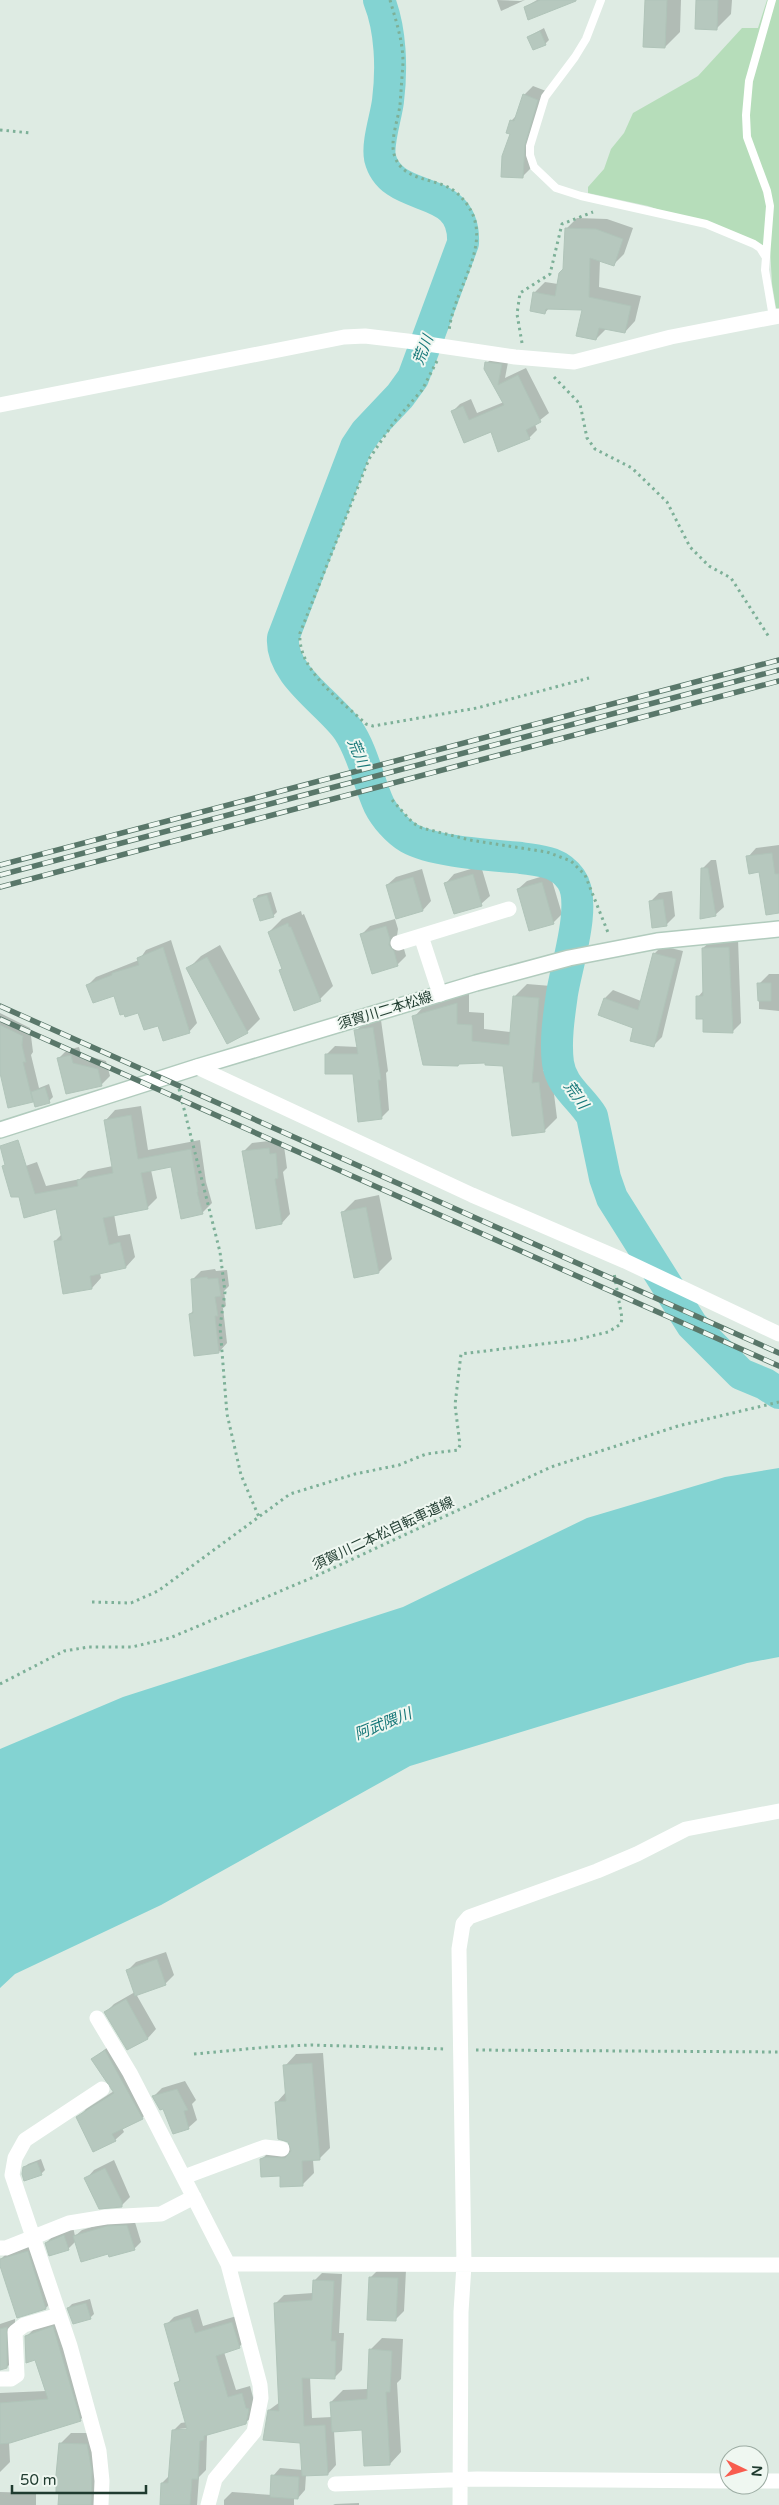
<svg xmlns="http://www.w3.org/2000/svg" width="779" height="2505" font-family="'Varela Round','Noto Sans JP',sans-serif">
  <style>
    .green { fill: #b6ddba }
    .water { fill: #83d3d2 }
    .shadow { fill: #0003; fill-rule: evenodd }
    .lines { fill: none; stroke-linecap: round; stroke-linejoin: round }
    .river { stroke: #83d3d2; stroke-width: 32 }
    .building { fill: #b6c8be; stroke: #b0c4b9 }
    .secondary-casing { stroke: #b1cbbd; stroke-width: 18 }
    .path { stroke: #7db098; stroke-width: 3; stroke-dasharray: 2.5 4; stroke-linecap: butt }
    .lane { stroke: #fff; stroke-width: 8 }
    .street { stroke: #fff; stroke-width: 15 }
    .secondary { stroke: #fff; stroke-width: 15 }
    .rail-casing { stroke: #59776a; stroke-width: 5.5 }
    .rail { stroke: #eff7f1; stroke-width: 4; stroke-dasharray: 11; stroke-linecap: butt }
    .labels { text-anchor: middle; stroke-width: 4; stroke-linejoin: round; paint-order: stroke }
    .street-label { font-size: 14px; fill: #1f3b2f; stroke: #eff7f1 }
    .water-label { font-size: 15px; font-style: italic; fill: #177879; stroke: #eff7f1 }
  </style>
  <rect width="100%" height="100%" fill="#deebe3"/>
  <!-- green -->
  <path class="green" d="M767,0H779V309L776,308L772,284L770,248L648,206L588,193V187L604,169L611,149L624,133L633,113L698,76L742,28H758Z"/>
  <!-- water -->
  <path class="water" d="M779,1468V1657L747,1663L410,1766L161,1905L15,1974L0,1988V1749L123,1697L403,1607L587,1518L725,1477Z"/>
  <!-- shadow -->
  <path class="shadow" d="M497,0L520,1L525,0L501,11Z
    M537,0H560L525,7Z
    M646,0H681L680,32L665,47Z
    M697,0H732L731,14L716,29Z
    M544,28L549,40L545,44L528,37Z
    M533,86L546,91L533,135L531,168L522,177L511,133V121L517,115L524,95Z
    M577,218L607,219L633,228L624,254L613,265L600,260L599,287L641,296L635,321L625,332L607,328L596,339L584,309L549,308L545,313L531,310L535,292L545,282L558,284L565,269L566,229Z
    M495,355L509,357L505,378L526,368L549,413L535,424L537,430L529,438L492,431L465,442L452,412L460,404L471,399L477,413L504,402L487,363Z
    M779,845V911L760,871L748,857L756,848Z
    M711,860H716L724,907L715,915L702,869Z
    M481,866L490,896L481,904L446,883L454,874Z
    M422,869L431,901L423,910L387,885L396,877Z
    M550,874L562,914L554,922L530,930L518,889L527,881Z
    M672,891L675,916L666,925L650,902L659,893Z
    M271,892L277,912L273,916L255,899L258,895Z
    M301,911L302,915L304,914L333,986L320,999L295,1010L280,970L283,967L269,932L282,919Z
    M395,919L398,929L397,936L402,942L406,956L397,965L361,935L370,926Z
    M738,939L741,1023L732,1032L705,1018L698,997L704,990L703,948L712,940Z
    M171,940L197,1023L189,1032L159,1024L115,994L88,985L96,977L139,960L146,950Z
    M220,945L260,1019L247,1032L188,969L201,956Z
    M662,946L683,951L662,1037L654,1045L605,998L613,990L641,1001L654,954Z
    M769,974H779V1011L759,1009V984Z
    M527,984L551,986L543,1071L551,1070L557,1118L544,1131L505,1065L414,1017L426,1004L469,992V1012L484,1013V1029L511,1032L515,996Z
    M0,1013L30,1028L33,1052L31,1055L39,1088L49,1084L53,1097L49,1101L34,1099L32,1101L0,1067Z
    M381,1020L388,1071L386,1073L389,1110L381,1118L355,1072L327,1054L335,1046L358,1047L356,1031L364,1023Z
    M79,1047L81,1054L106,1061L110,1076L101,1085L59,1058L67,1050Z
    M141,1106L148,1150L200,1140L206,1182L212,1203L202,1213L172,1166L151,1170L157,1198L147,1208L114,1214L118,1236L130,1234L135,1257L126,1267L100,1273L101,1278L92,1288L55,1241L62,1234L56,1207L25,1216L17,1169L37,1162L46,1186L80,1179L88,1171L113,1166L106,1120L115,1110Z
    M278,1140V1146H284L287,1168L283,1172L290,1214L282,1223L244,1151L252,1143Z
    M379,1195L392,1259L379,1272L342,1213L355,1200Z
    M215,1269L216,1271L227,1270L229,1286L224,1291L226,1306L223,1308L227,1343L219,1352L190,1314L194,1310L193,1279L201,1271Z
    M166,1952L174,1975L165,1984L136,1994L156,2029L148,2038L128,2049L106,2012L114,2004L135,1992L127,1971L136,1962Z
    M114,2042L151,2109L142,2118L122,2128L124,2132L115,2140L78,2118L86,2109L114,2091L93,2059Z
    M323,2053L330,2148L319,2159L313,2160L314,2173L303,2184L281,2175L262,2159L273,2148L291,2147L277,2102L286,2092L285,2066L296,2054Z
    M185,2081L196,2100L192,2104L197,2120L188,2128L154,2096L162,2088Z
    M41,2159L45,2170L41,2174L24,2168L28,2164Z
    M114,2160L130,2197L121,2206L86,2179L94,2170Z
    M134,2219L141,2242L134,2249L109,2252L76,2241L68,2249L46,2243L55,2234L73,2227L75,2236L82,2230L115,2220Z
    M36,2243L54,2299L46,2308L18,2316L0,2260L8,2252Z
    M379,2269L406,2270L404,2311L395,2320L371,2277Z
    M322,2273L342,2274L339,2333H344L342,2370L334,2378L310,2377L312,2418L332,2417L331,2402L343,2390L368,2389L370,2350L382,2338L403,2339L401,2379L397,2383L401,2452L390,2464L363,2429L334,2431L336,2465L328,2474L306,2475L305,2490L298,2498H294V2505H224V2500L232,2492L272,2495L273,2476L280,2468L303,2470L302,2442L269,2410L280,2402L276,2303L284,2295L313,2293L314,2281Z
    M90,2299L94,2314L90,2318L68,2308L72,2304Z
    M198,2309L203,2326L240,2315L247,2339L239,2347L224,2352L236,2390L250,2386L254,2401V2415L245,2423L207,2435L206,2470L199,2477L197,2505H161L162,2483L170,2475L173,2431L181,2423L187,2422L176,2384L181,2378L166,2325L174,2317ZM194,2427V2430L179,2431V2429Z
    M63,2317L90,2410L80,2420L9,2442L10,2462L0,2472V2393L46,2391L36,2358L26,2337L36,2327Z
    M15,2319V2359L7,2367L0,2369V2324Z
    M71,2433H98L96,2505H59L60,2444Z
    M0,2492L36,2493V2505H0Z
    M359,2503V2505H333L335,2504Z"/>
  <g class="lines">
    <!-- river -->
    <path class="river" d="M379,0C391,30 392,69 388,101C386,117 377,143 380,158C392,206 466,181 463,243L413,378L400,396L366,432L356,447L283,638C280,674 329,703 348,730C363,752 368,781 379,805C385,817 397,831 409,838C434,852 491,855 521,858C541,861 558,861 571,879C588,902 566,967 562,994C559,1015 555,1041 558,1063C561,1086 581,1098 592,1116L605,1178L612,1198L692,1325L741,1374L765,1384L779,1393"/>
  </g>
  <!-- building -->
  <path class="building" d="M540,0H576V1L528,20L524,7Z
    M645,0H667L665,48L643,47Z
    M696,0H718L717,30L695,29Z
    M540,31L546,45L533,50L527,37Z
    M523,94L538,100L525,145L523,178L501,177L502,156L510,134L506,133L510,120L514,121Z
    M565,228L596,229L623,239L614,266L590,258L589,297L631,306L625,333L599,328L596,340L576,336L582,310L546,309L545,314L530,311L533,292L555,296L559,273L563,269Z
    M485,362L502,364L498,385L518,375L541,422L526,430L530,439L498,452L491,432L464,443L451,411L463,406L469,420L504,405L484,369Z
    M772,853L775,874H779V913L766,915L759,872L749,874L746,856Z
    M701,868H708L716,916L700,919Z
    M473,874L482,906L454,914L444,883Z
    M413,877L423,911L396,919L386,885Z
    M542,882L554,924L529,931L517,889Z
    M267,895L274,917L260,921L253,899Z
    M663,899L667,926L652,928L649,901Z
    M288,923L289,927H291L321,1001L294,1011L279,970L282,969L268,932Z
    M386,926L390,939L389,945L394,951L398,966L372,974L360,934Z
    M163,947L190,1033L163,1041L158,1026L144,1030L138,1013L125,1017L124,1014L120,1015L114,996L93,1003L86,985L112,975V973L139,965L137,958Z
    M729,947L733,1033L703,1032V1019H696V996H703L702,948Z
    M653,953L676,959L654,1047L630,1041L633,1028L598,1015L604,998L638,1010Z
    M207,957L248,1033L227,1044L186,968Z
    M757,983H771V1001H758Z
    M513,996L539,998L532,1083L539,1082L545,1132L512,1136L503,1066L485,1065V1063L459,1064L458,1066L423,1065L412,1016L457,1003V1024L472,1025V1041L509,1045Z
    M0,1025L23,1036L22,1045L26,1062H23L33,1102L8,1108L0,1073Z
    M373,1027L381,1080H378L382,1119L358,1122L353,1074H325V1054H358L354,1030Z
    M71,1055L73,1063L98,1069L102,1086L66,1094L57,1058Z
    M45,1087L50,1103L35,1107L31,1092Z
    M131,1115L138,1159L191,1149L198,1192H197L203,1214L181,1219L171,1167L141,1173L148,1209L103,1218L109,1245L120,1242L126,1268L90,1276L92,1289L63,1294L54,1241L62,1240L56,1209L24,1218L19,1197H11L2,1166L5,1165L0,1146L18,1140L35,1194L78,1186L77,1180L113,1173L104,1120Z
    M269,1148L270,1154L276,1153L278,1178L275,1179L282,1224L256,1229L242,1151Z
    M366,1207L379,1273L354,1278L341,1212Z
    M207,1277L208,1279L218,1278L221,1296L215,1297L218,1316H215L219,1353L194,1356L189,1314L193,1313L191,1279Z
    M157,1959L166,1985L135,1996L126,1970Z
    M126,1999L148,2039L127,2050L104,2012Z
    M105,2050L143,2119L112,2134L116,2141L93,2152L76,2117L114,2093L91,2059Z
    M312,2063L320,2160L302,2161L303,2186L280,2187V2176L261,2177L260,2159L266,2157L285,2158L291,2151L288,2142L278,2139L275,2102L286,2101L283,2065Z
    M177,2089L188,2110L184,2111L189,2129L173,2134L163,2109L160,2110L152,2096Z
    M37,2162L42,2175L24,2181L22,2174L23,2167Z
    M105,2168L122,2202V2207L99,2209L84,2178Z
    M127,2225L135,2250L109,2257L108,2254L81,2262L73,2236L107,2226Z
    M64,2235L69,2250L49,2256L45,2243Z
    M28,2251L46,2309L17,2318L0,2266V2259Z
    M369,2277L398,2278L396,2321L367,2320Z
    M313,2280L334,2281L331,2341H336L335,2379L302,2378L304,2426L325,2425L328,2475L302,2476L300,2443L263,2440L268,2410L279,2411L274,2303L312,2300Z
    M86,2303L91,2319L73,2324L67,2308Z
    M190,2317L195,2333L232,2322L240,2348L216,2356L228,2397L242,2393L246,2408L249,2409L246,2424L204,2436V2440L200,2441L198,2479H192L190,2505H160L161,2483H168L172,2430L187,2429L174,2383L180,2381L164,2324Z
    M53,2326L81,2421L10,2443L0,2444V2403L48,2399L35,2360L26,2363L25,2336Z
    M7,2327V2368L0,2370V2329Z
    M369,2349L392,2351L390,2392H386L390,2465L364,2466L362,2430L332,2432L330,2402L367,2399Z
    M59,2443L87,2444L92,2471L91,2505H58L59,2492H56V2475Z
    M271,2475L299,2477L298,2499L270,2497Z"/>
  <g class="lines">
    <defs>
      <path id="secondary" d="M0,1130L197,1067L476,983L569,958L657,941L779,929"/>
    </defs>
    <!-- secondary casing -->
    <use href="#secondary" class="secondary-casing"/>
    <!-- path -->
    <path class="path" d="M390,0C396,21 403,41 403,63C402,77 401,91 400,105C398,120 389,143 395,157C405,184 439,176 458,194C503,237 453,284 449,332
      M0,130L31,133
      M522,343L517,314L520,293L550,274L562,224L593,212
      M437,361L422,390L394,422L369,459L300,633C297,671 342,701 366,724L373,726L477,708L589,678
      M554,377L580,404L587,438L595,449L632,468L667,502L690,547L709,566L731,578L769,637
      M392,800L413,823L422,828L470,840L547,852L571,861L585,875L609,935
      M179,1089L220,1252L225,1292L220,1327L227,1414L241,1475L259,1517
      M92,1602L131,1603L158,1591L290,1494L355,1474L399,1465L426,1454L458,1450L460,1445L455,1405L461,1354L575,1340L608,1332L621,1324L622,1318L614,1273
      M0,1684L64,1651L89,1647H132L170,1638L316,1576L551,1467L678,1426L779,1402
      M476,2050L779,2052
      M194,2054L268,2047L311,2045L445,2049"/>
    <!-- lane -->
    <path class="lane" d="M601,0L586,39L575,57L545,97L530,146V155L534,167L556,188L581,196L706,224L754,244L760,248L765,256
      M772,0L749,81L746,115L747,137L767,191L770,206L765,270L773,317"/>
    <!-- street -->
    <path class="street" d="M0,405L344,337L365,336L407,341L515,357L574,362L671,337L779,316
      M421,936L440,994
      M398,943L509,909
      M197,1067L472,1195L625,1261L779,1334
      M97,2018L130,2073L228,2264
      M184,2177L265,2147L282,2149
      M0,2248H6L69,2223L106,2217L161,2214L194,2197
      M0,2379H11L17,2375L15,2332L24,2325L59,2315
      M759,2481H779
      M335,2484L477,2479L729,2481
      M101,2505L102,2481L99,2451L70,2346L12,2175L15,2158L25,2140L102,2089
      M208,2505L215,2479L254,2432L261,2398L260,2385L228,2264L779,2265
      M460,2505L461,2312L464,2265L459,1949L463,1924L469,1917L597,1871L637,1854L686,1829L779,1811"/>
    <!-- secondary -->
    <use href="#secondary" class="secondary"/>
    <defs>
      <path id="rail" d="M0,865L779,660
        M0,875L779,670
        M0,887L779,681
        M0,1006L779,1353
        M0,1019L779,1366"/>
    </defs>
    <!-- rail casing -->
    <use href="#rail" class="rail-casing"/>
    <!-- rail -->
    <use href="#rail" class="rail"/>
  </g>
  <g class="labels">
    <!-- street labels -->
    <g class="street-label">
      <text transform="translate(385 1010) rotate(-17)" y="5">須賀川二本松線</text>
      <text transform="translate(383 1533) rotate(-25)" y="5">須賀川二本松自転車道線</text>
    </g>
    <!-- water labels -->
    <g class="water-label">
      <text transform="translate(423 350) rotate(-69)" y="5">荒川</text>
      <text transform="translate(358 753) rotate(67)" y="5">荒川</text>
      <text transform="translate(576 1095) rotate(54)" y="5">荒川</text>
      <text transform="translate(383 1724) rotate(-22)" y="5">阿武隈川</text>
    </g>
  </g>
  <!-- north arrow -->
  <g transform="translate(744 2470) rotate(95)"><circle r="24" fill="#eff7f1" stroke="#9caca3"/>
  <path d="M0-4L9 19L0 12L-9 19Z" fill="#f85d4f"/>
  <text y="-8" font-size="14" font-weight="bold" text-anchor="middle" fill="#1f3b2f">N</text>
  </g>
  <!-- scale -->
  <path d="M12 2485v8h134v-8" fill="none" stroke="#1f3b2f" stroke-width="2.5"/>
  <text x="20" y="2485" font-size="15" fill="#1f3b2f" stroke="#eff7f1" stroke-width="4" paint-order="stroke">50 m</text>
</svg>
